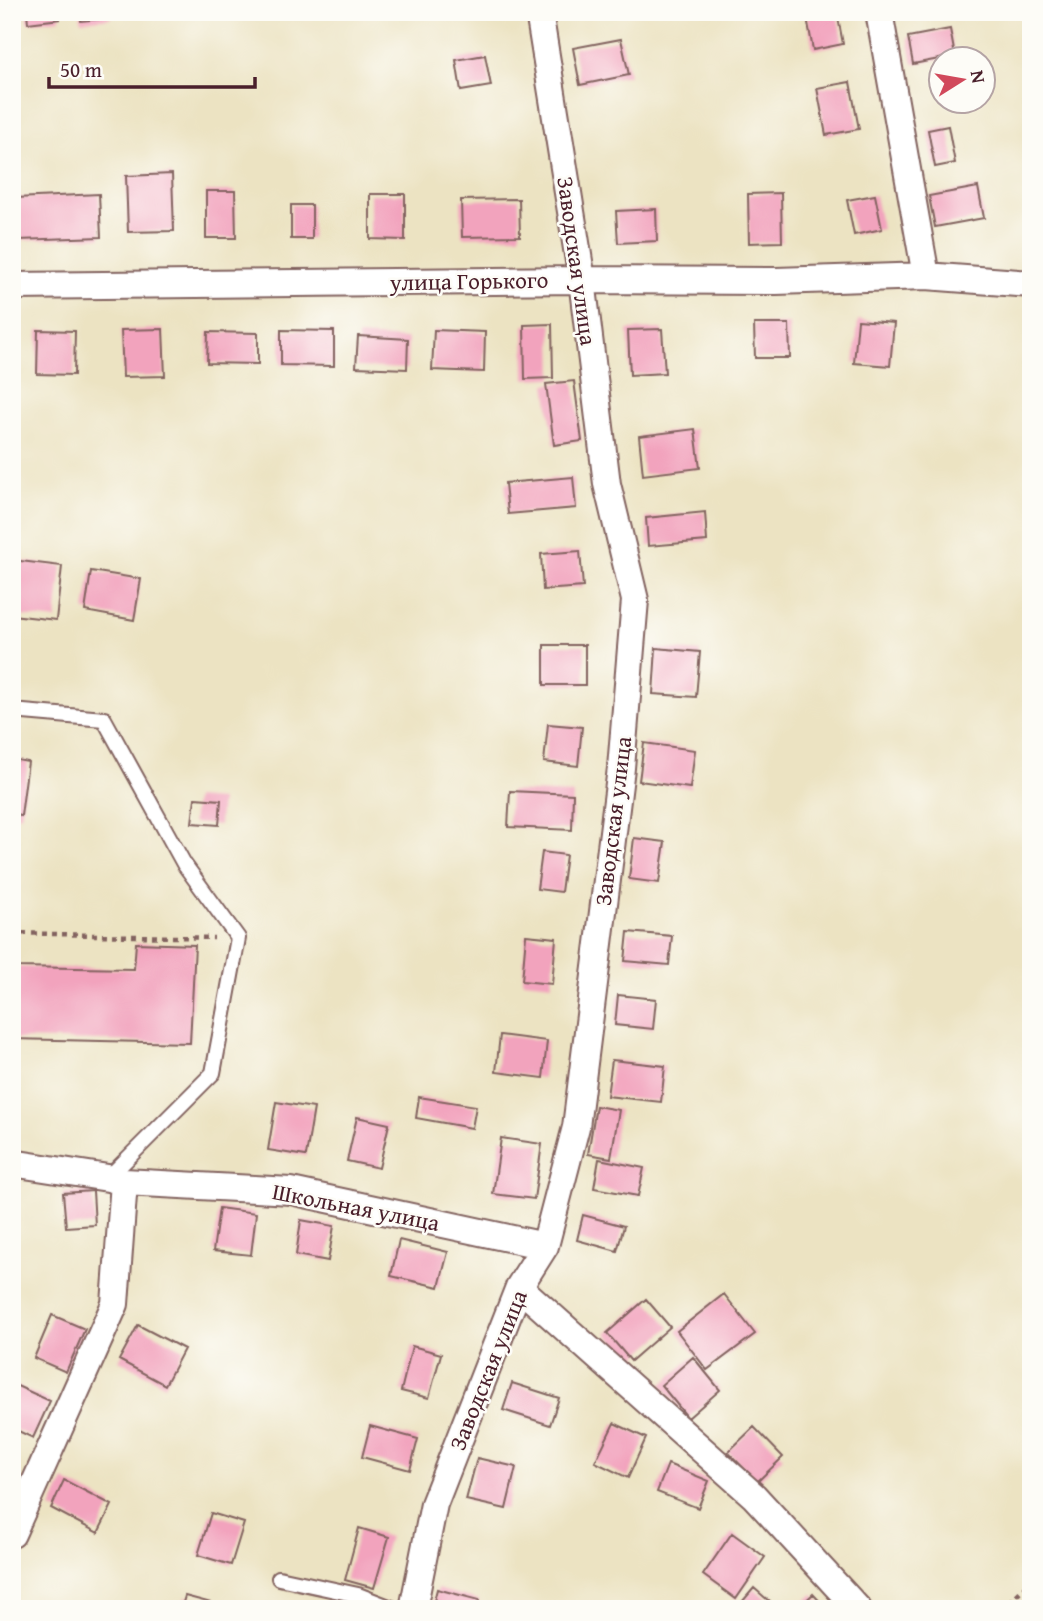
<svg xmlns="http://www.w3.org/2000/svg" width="1043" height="1621" font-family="'Gentium Book Plus',serif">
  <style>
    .building { fill: #f2a3bd }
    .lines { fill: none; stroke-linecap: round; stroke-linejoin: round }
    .service-casing { stroke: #836460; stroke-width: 18 }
    .minor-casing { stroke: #836460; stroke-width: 30 }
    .path { stroke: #836460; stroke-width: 4.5; stroke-dasharray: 5 5; stroke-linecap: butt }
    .service { stroke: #fff; stroke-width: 14 }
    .minor { stroke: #fff; stroke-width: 26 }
    .labels { text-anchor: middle; stroke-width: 5; stroke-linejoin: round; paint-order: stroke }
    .street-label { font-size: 23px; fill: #4a1f2b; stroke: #fdfcf7 }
  </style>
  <rect width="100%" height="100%" fill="#fdfcf7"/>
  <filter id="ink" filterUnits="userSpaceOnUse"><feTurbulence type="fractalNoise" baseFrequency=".0143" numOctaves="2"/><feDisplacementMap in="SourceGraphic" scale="14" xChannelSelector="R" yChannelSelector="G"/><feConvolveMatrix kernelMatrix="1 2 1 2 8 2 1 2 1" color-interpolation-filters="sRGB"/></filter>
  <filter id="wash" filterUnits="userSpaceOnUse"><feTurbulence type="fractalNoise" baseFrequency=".00686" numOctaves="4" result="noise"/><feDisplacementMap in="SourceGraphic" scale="28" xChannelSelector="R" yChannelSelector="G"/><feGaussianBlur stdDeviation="1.57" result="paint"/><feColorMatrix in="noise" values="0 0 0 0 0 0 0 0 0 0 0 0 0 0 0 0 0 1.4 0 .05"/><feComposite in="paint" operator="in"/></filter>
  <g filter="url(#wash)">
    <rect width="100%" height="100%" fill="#ece3c2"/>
    <g id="blocks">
      <!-- building -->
      <path class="building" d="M27,12H60V19L28,23Z
        M80,12H111V18L81,21Z
        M134,12H159V14L134,16Z
        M230,12H264V18L230,19Z
        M806,12H837L843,44L813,50Z
        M950,29L955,56L913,64L908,37Z
        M621,39L629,75L580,85L573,48Z
        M485,55L491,86L461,91L456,60Z
        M850,82L859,129L826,135L817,88Z
        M948,126L955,163L935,167L928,130Z
        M172,174L174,231L128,232L126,176Z
        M978,187L984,218L935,227L929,196Z
        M206,191H235L236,238H206Z
        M781,193L782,242L749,243L748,194Z
        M99,194L101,237L18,240L16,198Z
        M370,194H405V240L370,239Z
        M875,195L882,229L854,235L847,200Z
        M519,199L520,236L462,237L461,200Z
        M291,205H312V239H291Z
        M656,209L657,241L618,243L616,211Z
        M858,320L894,323L890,366L854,363Z
        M552,324L553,378L525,379L524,325Z
        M754,324H789L790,358H755Z
        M163,329L165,376L123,377L121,330Z
        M662,329L665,373L630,375L628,330Z
        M38,330L75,331L74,375L37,374Z
        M281,330L334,331V366L281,365Z
        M434,330L485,332L484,372L432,370Z
        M208,332L258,333V364L207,363Z
        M358,336L408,339L407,369L356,367Z
        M574,381L582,441L554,445L546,384Z
        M695,429L700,468L643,475L639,436Z
        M573,477L576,508L508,514L505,483Z
        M705,512L707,541L648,546L646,518Z
        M580,551L583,587L543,590L541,554Z
        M12,560L62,566L56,620L12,615Z
        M91,571L141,579L134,620L85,611Z
        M544,645H585V685H544Z
        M656,648L700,652L696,697L653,694Z
        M548,724L582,727L578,766L544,762Z
        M644,743L695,750L690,788L639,781Z
        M12,759L28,762L21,816L12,814Z
        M510,791L573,794L572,830L508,827Z
        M195,798L221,800L219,825L192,823Z
        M12,837L17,838L14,861H12Z
        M634,838L665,842L659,883L629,879Z
        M542,852L566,855L561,892L537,889Z
        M628,932L672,936L669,965L625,961Z
        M526,935L556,938L552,984L522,981Z
        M136,943L195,945L190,1043L12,1039V959H16L15,967L134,969Z
        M618,995L656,999L653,1029L615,1025Z
        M500,1035L547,1041L543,1078L496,1072Z
        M612,1060L665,1066L661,1102L607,1096Z
        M419,1097L476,1106L472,1128L416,1118Z
        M276,1102L314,1108L306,1156L268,1150Z
        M596,1106L619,1110L611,1158L588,1154Z
        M357,1117L389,1124L379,1168L347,1161Z
        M501,1138L542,1144L534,1199L493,1194Z
        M599,1159L644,1168L638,1196L594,1188Z
        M93,1191L95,1225L66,1227L63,1193Z
        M219,1208L256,1213L251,1255L213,1251Z
        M583,1215L624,1226L617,1251L577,1240Z
        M301,1220L334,1226L328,1261L296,1255Z
        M399,1240L448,1252L439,1287L391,1276Z
        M724,1294L755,1334L707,1370L677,1331Z
        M646,1299L670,1327L631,1361L607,1333Z
        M52,1315L85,1329L66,1372L34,1358Z
        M138,1325L184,1349L165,1385L119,1360Z
        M412,1346L441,1354L429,1398L401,1391Z
        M693,1357L720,1390L688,1418L661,1385Z
        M512,1383L559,1398L550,1425L503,1410Z
        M15,1385L50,1401L33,1438L12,1428V1390Z
        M614,1423L646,1438L628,1478L595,1462Z
        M370,1426L418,1439L410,1470L362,1457Z
        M754,1427L783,1457L757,1482L728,1452Z
        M477,1458L516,1467L506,1509L466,1500Z
        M668,1464L709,1481L698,1508L657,1492Z
        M64,1480L112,1505L98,1533L51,1508Z
        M211,1513L244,1523L231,1565L198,1555Z
        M359,1528L389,1537L374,1588L345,1580Z
        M732,1533L765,1557L736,1599L703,1575Z
        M754,1588L778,1609H736Z
        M437,1589L479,1600L477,1609H432Z
        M813,1594L827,1609H797Z
        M185,1596L230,1608L229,1609H181Z"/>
    </g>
  </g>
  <g filter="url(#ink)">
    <use href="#blocks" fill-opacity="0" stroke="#836460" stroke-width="2"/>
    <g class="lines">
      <defs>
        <path id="service" d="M12,711L104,719L184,864L238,938L213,1073L108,1178
          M279,1578L358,1595L394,1609"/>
        <path id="minor" d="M879,12L926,276
          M12,286L582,280L776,281L926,276L1031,284
          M12,1163L108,1178L124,1182L291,1191L545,1246
          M519,1287L754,1496L858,1609
          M12,1534L115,1304L124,1182
          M413,1609L434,1504L519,1287L545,1246L576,1127L621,768L635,600L607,484L582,280L539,12"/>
      </defs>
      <!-- service casing -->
      <use href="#service" class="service-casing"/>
      <!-- minor casing -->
      <use href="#minor" class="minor-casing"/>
      <!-- path -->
      <path class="path" d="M12,933L214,938
        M1002,1609L1031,1581"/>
      <!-- service -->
      <use href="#service" class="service"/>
      <!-- minor -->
      <use href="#minor" class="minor"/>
    </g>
  </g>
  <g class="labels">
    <!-- street labels -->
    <g class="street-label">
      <text transform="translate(577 261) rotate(82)" y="8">Заводская улица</text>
      <text transform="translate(469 281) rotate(-1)" y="8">улица Горького</text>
      <text transform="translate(613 821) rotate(-83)" y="8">Заводская улица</text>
      <text transform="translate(356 1207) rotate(11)" y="8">Школьная улица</text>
      <text transform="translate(488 1370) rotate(-68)" y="8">Заводская улица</text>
    </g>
  </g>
  <!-- margin -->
  <rect width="1043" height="1621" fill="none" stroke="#fdfcf7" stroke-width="42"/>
  <!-- north arrow -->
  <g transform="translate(962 80) rotate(79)"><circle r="33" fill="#fdfcf7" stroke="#b5a4a5" stroke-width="2"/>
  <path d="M0-5L12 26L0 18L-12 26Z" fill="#d1495b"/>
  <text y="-10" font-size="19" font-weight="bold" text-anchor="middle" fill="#4a1f2b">N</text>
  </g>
  <!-- scale -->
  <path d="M49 77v10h206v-10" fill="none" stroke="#4a1f2b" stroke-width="3.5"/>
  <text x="60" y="77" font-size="21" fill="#4a1f2b" stroke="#fdfcf7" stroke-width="5" paint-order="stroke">50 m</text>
</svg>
